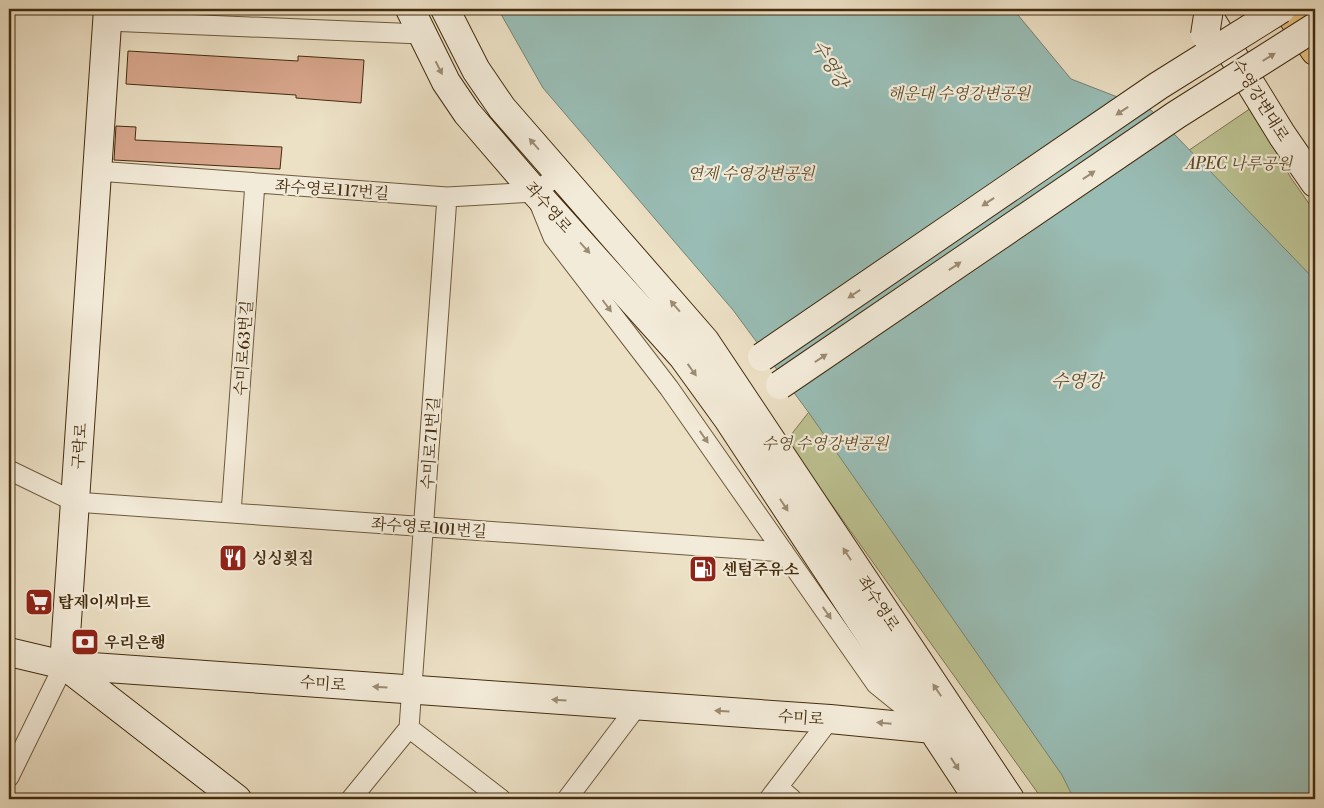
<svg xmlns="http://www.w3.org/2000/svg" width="1324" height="808" font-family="'Libre Bodoni','Noto Serif KR',serif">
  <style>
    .green { fill: #bcc191; stroke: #807750 }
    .water { fill: #99bdb5; stroke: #778373 }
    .building { fill: #d7a68c; stroke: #442d0f }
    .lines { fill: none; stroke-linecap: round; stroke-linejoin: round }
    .street-casing { stroke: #6e5a3c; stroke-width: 21 }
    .secondary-casing { stroke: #442d0f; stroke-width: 30 }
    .highway-casing { stroke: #442d0f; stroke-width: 30 }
    .street { stroke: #f3ebd9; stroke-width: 19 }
    .secondary { stroke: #f3ebd9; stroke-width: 28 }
    .highway { stroke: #e6c082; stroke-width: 28 }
    .secondary-bridge-casing { stroke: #442d0f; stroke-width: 30; stroke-linecap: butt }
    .secondary-bridge { stroke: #f3ebd9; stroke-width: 28 }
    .oneway { fill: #9c8c74 }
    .labels { text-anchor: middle; stroke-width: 4.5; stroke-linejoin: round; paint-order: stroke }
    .park-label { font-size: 16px; font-style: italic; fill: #5c4b29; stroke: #f3ebd9 }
    .street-label { font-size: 16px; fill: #442d0f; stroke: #f3ebd9 }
    .poi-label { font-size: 16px; font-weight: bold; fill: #442d0f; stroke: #f3ebd9; text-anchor: start }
    .water-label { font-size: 18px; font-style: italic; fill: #595138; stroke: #f3ebd9 }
  </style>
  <rect width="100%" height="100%" fill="#ece0c5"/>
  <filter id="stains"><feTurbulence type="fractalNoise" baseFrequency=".004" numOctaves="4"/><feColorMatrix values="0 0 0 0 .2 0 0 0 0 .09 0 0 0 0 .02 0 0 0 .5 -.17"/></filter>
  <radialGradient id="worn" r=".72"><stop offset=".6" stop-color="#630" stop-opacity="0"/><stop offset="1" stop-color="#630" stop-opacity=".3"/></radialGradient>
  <!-- green -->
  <path class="green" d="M1251,108L1291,178L1315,212V290L1179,157Z
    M826,390L1095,799H1042L797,456L787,440Z"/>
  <!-- water -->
  <path class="water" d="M498,9H1013L1071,79L1151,110L1315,280V799H1074L1062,775L809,413L733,310L543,88Z"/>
  <!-- building -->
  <path class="building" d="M128,51L298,61V56L364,60L361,103L296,98V95L126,84Z
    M116,126L136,127L135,140L282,147L280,169L114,160Z"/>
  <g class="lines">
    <defs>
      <path id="street" d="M107,21L421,34
        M97,171L447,197L535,192L560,174
        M447,197L409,728L501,799
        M540,205L553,237L669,388L876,684L918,718
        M9,470L75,502L784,552
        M231,513L255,183
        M9,777L64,665
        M778,787L792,799
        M351,799L409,728
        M567,799L638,705
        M769,799L830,719"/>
      <path id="secondary" d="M410,9L446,82L467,113L535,192L683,357L728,419L978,799
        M445,9L476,70L502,108L705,341L1010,799
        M1213,23L1282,135L1315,183
        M9,652L64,665L830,719L943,730
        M64,665L108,9
        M64,665L237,799"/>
      <path id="highway" d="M1287,9L1315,51"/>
    </defs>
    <!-- street casing -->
    <use href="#street" class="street-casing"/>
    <!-- secondary casing -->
    <use href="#secondary" class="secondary-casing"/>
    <!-- highway casing -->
    <use href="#highway" class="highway-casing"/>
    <!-- street -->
    <use href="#street" class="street"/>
    <!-- secondary -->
    <use href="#secondary" class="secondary"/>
    <!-- highway -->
    <use href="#highway" class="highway"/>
    <defs>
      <path id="secondary-bridge" d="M1205,35L1209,9
        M762,357L1158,86L1281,9
        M780,385L1176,115L1315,27"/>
    </defs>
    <!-- secondary-bridge casing -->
    <use href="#secondary-bridge" class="secondary-bridge-casing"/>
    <!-- secondary-bridge -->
    <use href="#secondary-bridge" class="secondary-bridge"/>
  </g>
  <!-- one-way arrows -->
  <defs><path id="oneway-solid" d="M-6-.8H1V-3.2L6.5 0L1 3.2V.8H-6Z" transform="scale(1.25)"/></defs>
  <g class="oneway">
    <use href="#oneway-solid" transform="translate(1269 57) rotate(-32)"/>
    <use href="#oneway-solid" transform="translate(439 68) rotate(63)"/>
    <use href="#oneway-solid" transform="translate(1122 111) rotate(146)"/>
    <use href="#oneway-solid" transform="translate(534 144) rotate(-131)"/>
    <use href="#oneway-solid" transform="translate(1089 175) rotate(-34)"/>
    <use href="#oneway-solid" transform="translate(988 202) rotate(146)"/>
    <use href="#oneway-solid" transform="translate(585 248) rotate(48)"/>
    <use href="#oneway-solid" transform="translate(955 266) rotate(-34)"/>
    <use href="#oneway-solid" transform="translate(854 294) rotate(146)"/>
    <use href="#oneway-solid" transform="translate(607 306) rotate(53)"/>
    <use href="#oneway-solid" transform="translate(675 306) rotate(-131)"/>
    <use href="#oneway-solid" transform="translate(821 358) rotate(-34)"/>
    <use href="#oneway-solid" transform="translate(692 370) rotate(54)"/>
    <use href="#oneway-solid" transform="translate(704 437) rotate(55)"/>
    <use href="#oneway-solid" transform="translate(784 505) rotate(57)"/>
    <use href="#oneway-solid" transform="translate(847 554) rotate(-123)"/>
    <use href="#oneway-solid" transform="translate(827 613) rotate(55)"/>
    <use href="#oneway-solid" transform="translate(380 687) rotate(-176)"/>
    <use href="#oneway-solid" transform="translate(937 690) rotate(-124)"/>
    <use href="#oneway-solid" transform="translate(559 700) rotate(-176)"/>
    <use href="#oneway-solid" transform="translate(722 711) rotate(-176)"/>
    <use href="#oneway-solid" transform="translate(884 723) rotate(-175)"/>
    <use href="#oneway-solid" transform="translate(955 764) rotate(57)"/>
  </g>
  <!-- icons -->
  <defs>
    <symbol id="restaurant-square" viewBox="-11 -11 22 22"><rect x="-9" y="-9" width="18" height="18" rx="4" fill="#8f2418" stroke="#f3ebd9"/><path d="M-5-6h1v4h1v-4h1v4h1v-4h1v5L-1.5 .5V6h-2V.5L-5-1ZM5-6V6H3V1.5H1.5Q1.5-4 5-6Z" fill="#fff"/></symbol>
    <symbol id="fuel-square" viewBox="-11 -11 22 22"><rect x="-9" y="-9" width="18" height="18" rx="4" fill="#8f2418" stroke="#f3ebd9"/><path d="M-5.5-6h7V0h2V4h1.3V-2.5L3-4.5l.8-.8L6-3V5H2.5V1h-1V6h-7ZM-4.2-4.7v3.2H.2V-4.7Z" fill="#fff"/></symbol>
    <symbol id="supermarket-square" viewBox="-11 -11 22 22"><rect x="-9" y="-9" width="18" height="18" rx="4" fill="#8f2418" stroke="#f3ebd9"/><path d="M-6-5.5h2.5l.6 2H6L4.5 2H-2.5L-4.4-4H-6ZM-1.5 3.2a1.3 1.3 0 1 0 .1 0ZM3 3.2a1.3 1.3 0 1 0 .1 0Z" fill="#fff"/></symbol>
    <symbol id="bank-square" viewBox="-11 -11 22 22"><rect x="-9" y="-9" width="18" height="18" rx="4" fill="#8f2418" stroke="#f3ebd9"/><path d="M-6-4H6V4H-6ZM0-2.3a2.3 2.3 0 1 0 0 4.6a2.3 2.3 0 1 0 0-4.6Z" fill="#fff"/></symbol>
  </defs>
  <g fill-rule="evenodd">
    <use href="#restaurant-square" x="217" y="542" width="32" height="32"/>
    <use href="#fuel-square" x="687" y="553" width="32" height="32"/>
    <use href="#supermarket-square" x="23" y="586" width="32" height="32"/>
    <use href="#bank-square" x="69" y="626" width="32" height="32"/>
  </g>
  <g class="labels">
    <!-- park labels -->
    <g class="park-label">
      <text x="959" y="99">해운대 수영강변공원</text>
      <text x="1239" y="169">APEC 나루공원</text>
      <text x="751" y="179">연제 수영강변공원</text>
      <text x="825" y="449">수영 수영강변공원</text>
    </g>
    <!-- street labels -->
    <g class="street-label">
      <text transform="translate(1261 100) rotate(58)" y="6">수영강변대로</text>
      <text transform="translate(332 189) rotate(4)" y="6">좌수영로117번길</text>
      <text transform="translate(549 207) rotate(49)" y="6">좌수영로</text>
      <text transform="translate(243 348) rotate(-86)" y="6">수미로63번길</text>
      <text transform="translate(430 443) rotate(-86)" y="6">수미로71번길</text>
      <text transform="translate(79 446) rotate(-86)" y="6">구락로</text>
      <text transform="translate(429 527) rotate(4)" y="6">좌수영로101번길</text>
      <text transform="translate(879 603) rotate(57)" y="6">좌수영로</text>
      <text transform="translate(323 683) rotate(4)" y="6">수미로</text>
      <text transform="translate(801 717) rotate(4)" y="6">수미로</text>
    </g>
    <!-- poi labels -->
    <g class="poi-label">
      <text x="252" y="564">싱싱횟집</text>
      <text x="722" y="575">센텀주유소</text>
      <text x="58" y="608">탑제이씨마트</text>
      <text x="104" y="648">우리은행</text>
    </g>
    <!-- water labels -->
    <g class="water-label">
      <text transform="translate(830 64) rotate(60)" y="6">수영강</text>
      <text x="1077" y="387">수영강</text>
    </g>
  </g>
  <!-- margin -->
  <rect width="1324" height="808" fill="none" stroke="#ece0c5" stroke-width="30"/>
  <rect x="10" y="10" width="1304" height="788" fill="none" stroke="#442d0f" stroke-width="2.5"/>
  <rect x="15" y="15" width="1294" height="778" fill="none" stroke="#442d0f"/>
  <rect width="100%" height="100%" filter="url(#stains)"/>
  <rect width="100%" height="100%" fill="url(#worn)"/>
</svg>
